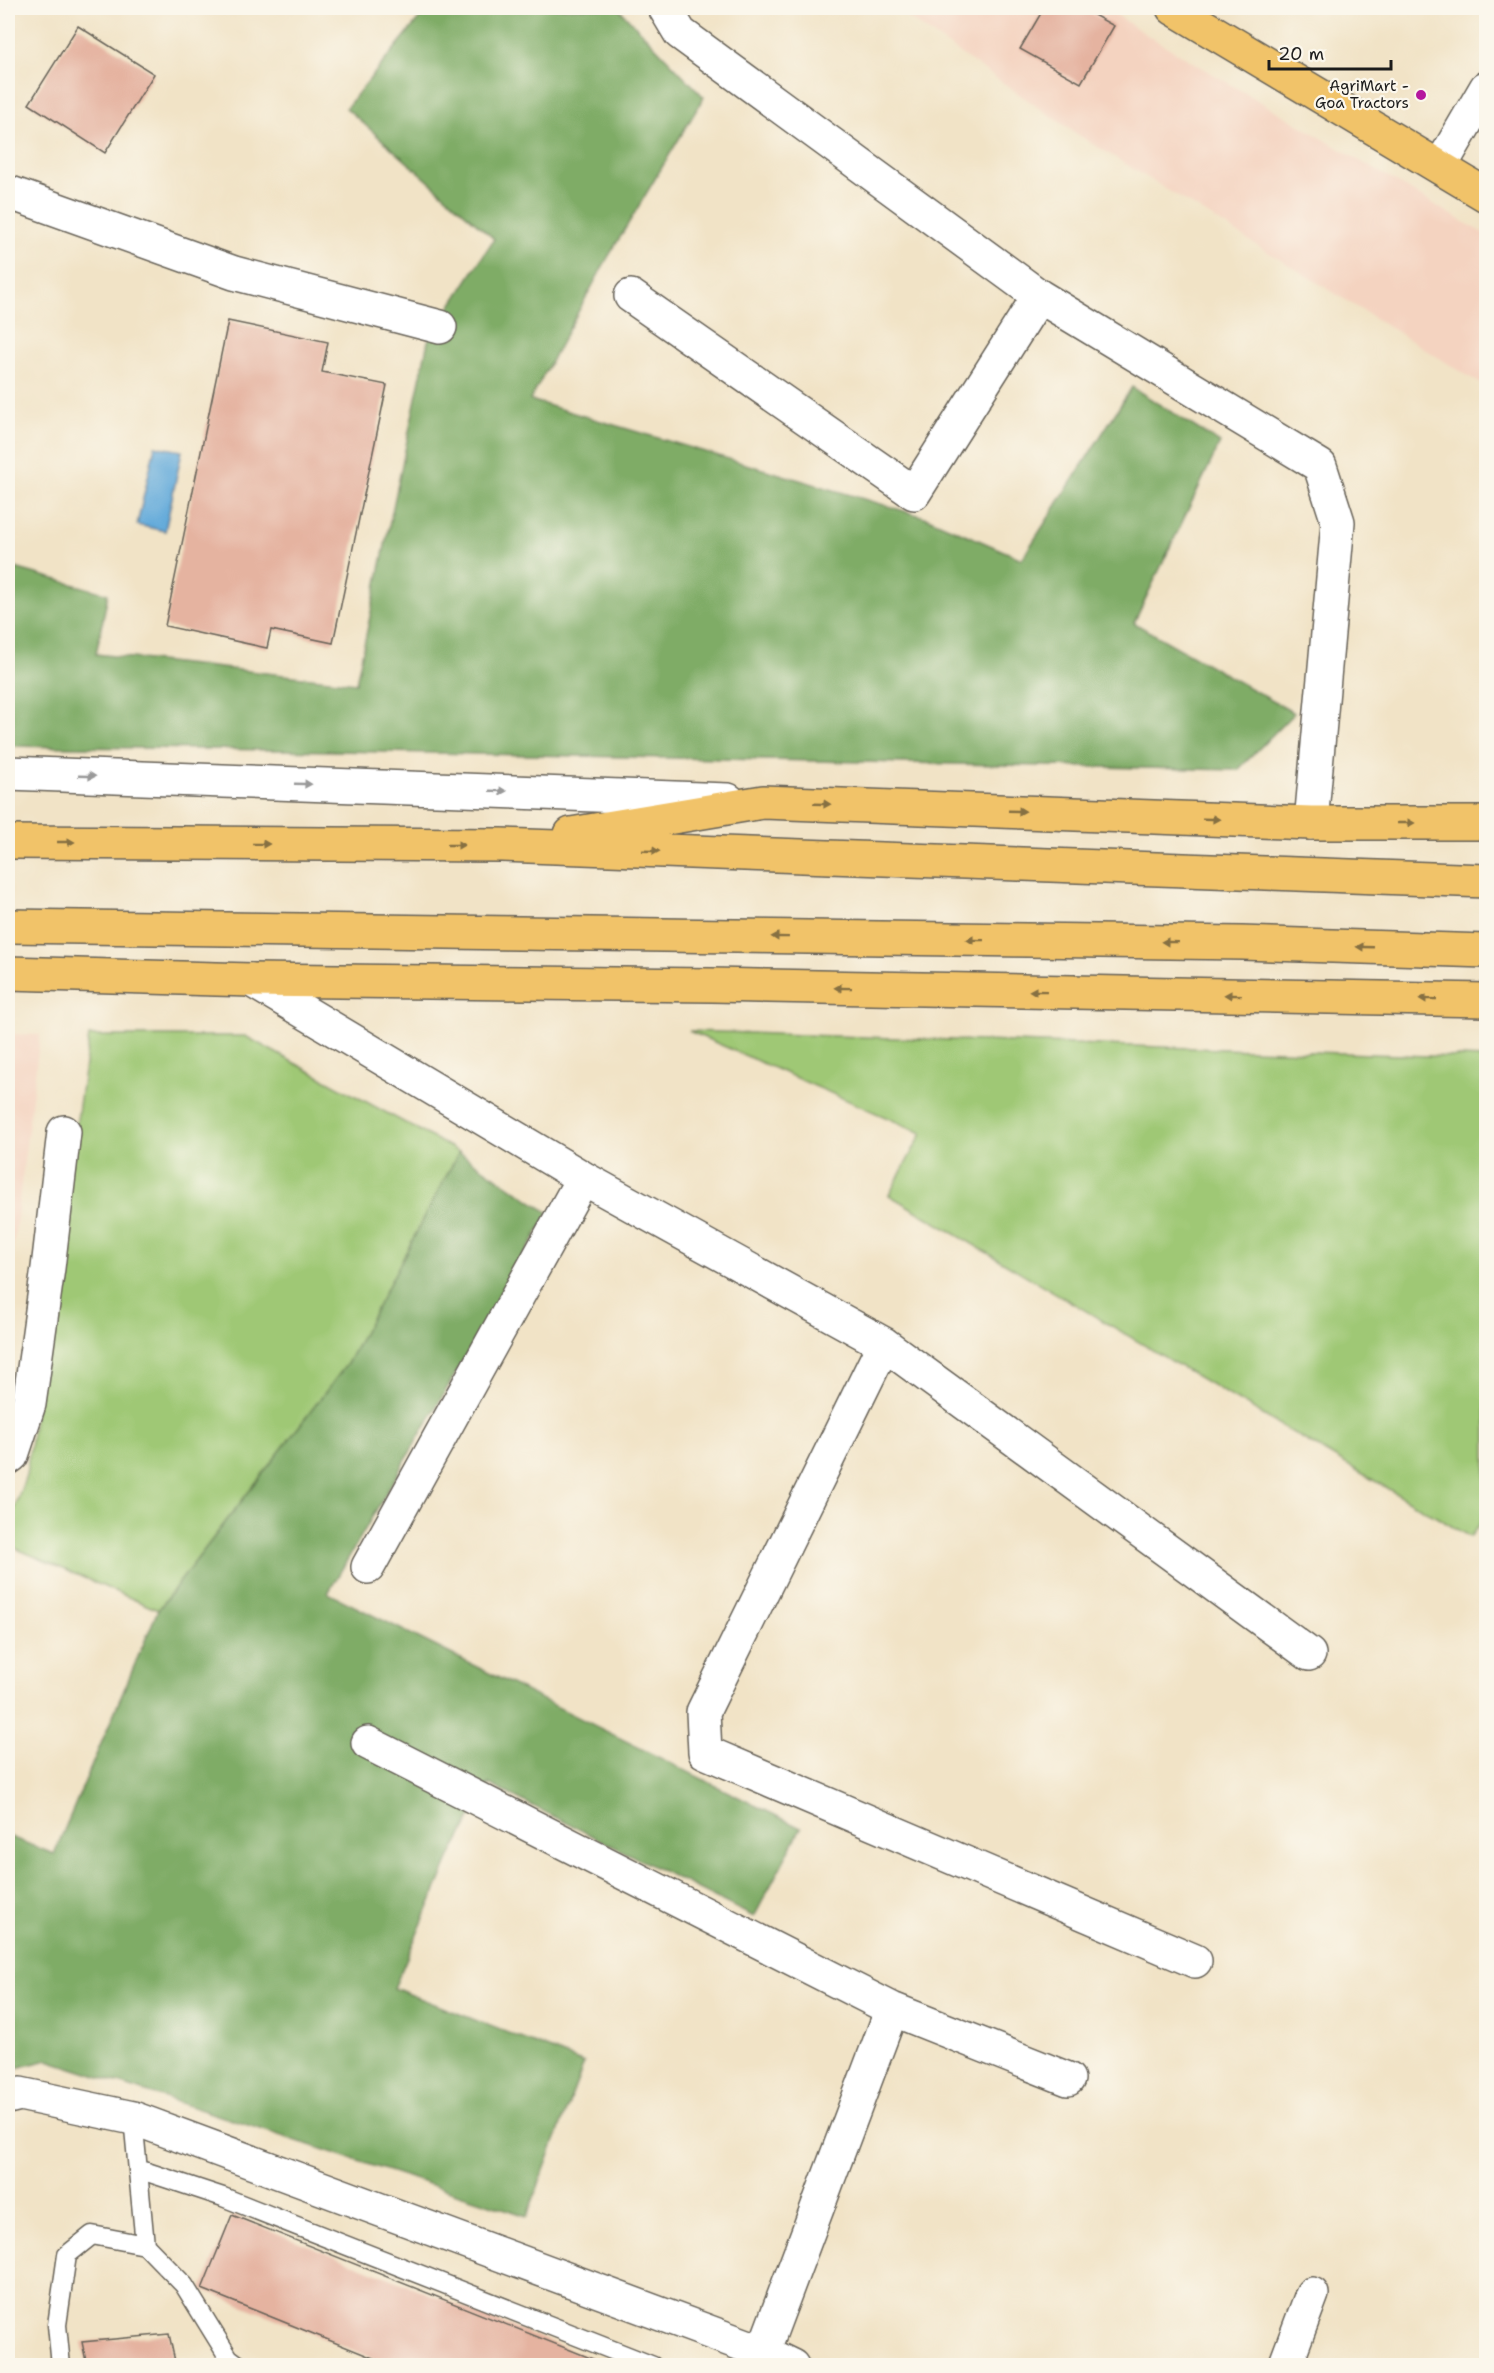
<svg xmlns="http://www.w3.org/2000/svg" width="1494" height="2373" font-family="'Shantell Sans',sans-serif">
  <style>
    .built { fill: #f4d3c0 }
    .green { fill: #9fc874; stroke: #5e7248; stroke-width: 1.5 }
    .forest { fill: #7fac66; stroke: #4e6441; stroke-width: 1.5 }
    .water { fill: #63aada; stroke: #40637b; stroke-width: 1.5 }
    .building { fill: #e5b3a0 }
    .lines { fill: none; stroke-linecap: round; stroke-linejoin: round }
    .service-casing { stroke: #676258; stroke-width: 21 }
    .minor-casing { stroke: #676258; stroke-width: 36 }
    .tertiary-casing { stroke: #676258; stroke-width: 36 }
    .primary-casing { stroke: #676258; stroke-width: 36 }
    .trunk-casing { stroke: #676258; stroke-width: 36 }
    .service { stroke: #fff; stroke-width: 18 }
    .minor { stroke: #fff; stroke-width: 33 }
    .tertiary { stroke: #fff; stroke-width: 33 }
    .primary { stroke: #f1c369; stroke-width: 33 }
    .trunk { stroke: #f1c369; stroke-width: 33 }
    .oneway { fill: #999 }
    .oneway2 { fill: #867042 }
    .poi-dot { fill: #b5179e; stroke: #fbf7ec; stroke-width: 2 }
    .labels { text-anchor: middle; stroke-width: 4.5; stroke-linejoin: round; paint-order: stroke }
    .poi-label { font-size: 15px; fill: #1c1c1c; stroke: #fbf7ec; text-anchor: end }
  </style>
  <rect width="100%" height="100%" fill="#fbf7ec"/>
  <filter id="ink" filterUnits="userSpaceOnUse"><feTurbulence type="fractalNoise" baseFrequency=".0167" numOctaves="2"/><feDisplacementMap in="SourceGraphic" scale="12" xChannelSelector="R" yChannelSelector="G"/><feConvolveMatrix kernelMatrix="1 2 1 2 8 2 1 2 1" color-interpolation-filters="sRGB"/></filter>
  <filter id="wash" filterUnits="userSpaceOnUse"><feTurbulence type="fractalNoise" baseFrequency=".008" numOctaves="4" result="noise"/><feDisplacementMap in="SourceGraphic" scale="24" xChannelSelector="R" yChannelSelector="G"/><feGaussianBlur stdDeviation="1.35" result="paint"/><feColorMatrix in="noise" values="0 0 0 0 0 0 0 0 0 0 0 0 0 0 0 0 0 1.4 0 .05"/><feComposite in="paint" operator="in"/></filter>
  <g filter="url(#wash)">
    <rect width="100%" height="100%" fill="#f1e3c6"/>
    <!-- built -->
    <path class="built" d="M894,8H1106L1147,35L1486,235V387L1077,134Z
      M8,1034L40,1035L8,1287Z"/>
    <!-- green -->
    <path class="green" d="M689,1031L1486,1058V1516L1470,1537L889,1195L922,1133Z
      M89,1036H245L459,1152L347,1364L158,1610L8,1545V1527L26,1475Z"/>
    <!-- forest -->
    <path class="forest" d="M428,8H618L704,97L607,259L530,400L928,518L1022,559L1132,387L1220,443L1134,623L1294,713L1238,770L336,751L8,746V566L108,594L96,654L356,683L428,341L494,239L346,108Z
      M459,1152L549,1213L328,1593L801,1828L754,1917L489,1784L451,1855L394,1988L584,2063L527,2216L48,2060L8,2070V1836L54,1854L158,1610L347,1364Z"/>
    <!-- water -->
    <path class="water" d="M155,446L182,451L165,531L137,525Z"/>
    <g id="blocks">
      <!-- building -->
      <path class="building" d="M1044,8H1081L1114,26L1081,83L1020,49Z
        M78,26L154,74L105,153L29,104Z
        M228,321L328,342L322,372L387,385L333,643L271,630L267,648L165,626Z
        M232,2215L608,2365V2366H393L202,2289Z
        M169,2334L176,2366H87L82,2342Z"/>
    </g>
  </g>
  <g filter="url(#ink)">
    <use href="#blocks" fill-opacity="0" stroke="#676258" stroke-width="1.5"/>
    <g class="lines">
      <defs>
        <path id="service" d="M133,2118L145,2245
          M138,2169L223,2197L653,2366
          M61,2366L57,2325L67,2255L92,2235L145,2245L184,2285L229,2358L240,2366"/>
        <path id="minor" d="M665,8L680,33L1039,296L1320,466L1338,522L1311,823
          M1440,167L1486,88
          M8,192L234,273L440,327
          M631,296L914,493L1039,296
          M251,980L583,1178L884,1344L1309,1654
          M884,1344L703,1712L705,1752L1195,1961
          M8,1458L12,1455L29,1404L48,1268L64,1132
          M368,1567L583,1178
          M368,1743L892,2009L1068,2079
          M8,2097L20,2094L133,2118L763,2352L792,2366
          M763,2352L892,2009
          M1285,2366L1312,2294"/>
        <path id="tertiary" d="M8,773L728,800"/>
        <path id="primary" d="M1173,8L1486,195"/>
        <path id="trunk" d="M571,834L763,802L1311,823H1486
          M8,842L501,845L1486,881
          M8,926L1242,943L1486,951
          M8,973L251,980L712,985L1486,1000"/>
      </defs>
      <!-- service casing -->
      <use href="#service" class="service-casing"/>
      <!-- minor casing -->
      <use href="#minor" class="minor-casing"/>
      <!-- tertiary casing -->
      <use href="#tertiary" class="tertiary-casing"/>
      <!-- primary casing -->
      <use href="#primary" class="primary-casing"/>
      <!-- trunk casing -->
      <use href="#trunk" class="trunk-casing"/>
      <!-- service -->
      <use href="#service" class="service"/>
      <!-- minor -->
      <use href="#minor" class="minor"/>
      <!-- tertiary -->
      <use href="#tertiary" class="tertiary"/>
      <!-- primary -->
      <use href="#primary" class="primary"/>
      <!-- trunk -->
      <use href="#trunk" class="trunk"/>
    </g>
    <!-- one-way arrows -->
    <defs><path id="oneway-solid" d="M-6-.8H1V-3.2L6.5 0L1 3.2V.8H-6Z" transform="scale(1.5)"/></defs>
    <g class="oneway">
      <use href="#oneway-solid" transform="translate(87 776) rotate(2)"/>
      <use href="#oneway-solid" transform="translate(303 784) rotate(2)"/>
      <use href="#oneway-solid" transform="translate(498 791) rotate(2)"/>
    </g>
    <g class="oneway2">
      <use href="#oneway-solid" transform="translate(822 804) rotate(2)"/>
      <use href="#oneway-solid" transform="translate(1017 811) rotate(2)"/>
      <use href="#oneway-solid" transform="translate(1211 819) rotate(2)"/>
      <use href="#oneway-solid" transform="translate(1406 823)"/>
      <use href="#oneway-solid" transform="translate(66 842)"/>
      <use href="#oneway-solid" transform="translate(261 844)"/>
      <use href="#oneway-solid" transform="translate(456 845)"/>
      <use href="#oneway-solid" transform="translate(651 851) rotate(2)"/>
      <use href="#oneway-solid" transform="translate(780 937) rotate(-179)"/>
      <use href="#oneway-solid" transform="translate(975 940) rotate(-179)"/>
      <use href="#oneway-solid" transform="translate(1170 942) rotate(-179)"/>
      <use href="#oneway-solid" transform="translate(1365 947) rotate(-178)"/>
      <use href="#oneway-solid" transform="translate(843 988) rotate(-179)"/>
      <use href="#oneway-solid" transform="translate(1038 991) rotate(-179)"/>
      <use href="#oneway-solid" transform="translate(1233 995) rotate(-179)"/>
      <use href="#oneway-solid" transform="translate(1428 999) rotate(-179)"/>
    </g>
  </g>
  <!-- markers -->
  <circle class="poi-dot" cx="1421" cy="95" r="6"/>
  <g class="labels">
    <!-- poi labels -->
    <g class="poi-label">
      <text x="1409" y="91">AgriMart -<tspan x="1409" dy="17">Goa Tractors</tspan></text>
    </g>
  </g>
  <!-- margin -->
  <rect width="1494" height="2373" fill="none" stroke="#fbf7ec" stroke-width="30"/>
  <!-- scale -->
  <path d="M1269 60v9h122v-9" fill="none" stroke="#1c1c1c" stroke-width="3"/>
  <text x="1278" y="60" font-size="18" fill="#1c1c1c" stroke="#fbf7ec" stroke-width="4.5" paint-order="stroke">20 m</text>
</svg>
